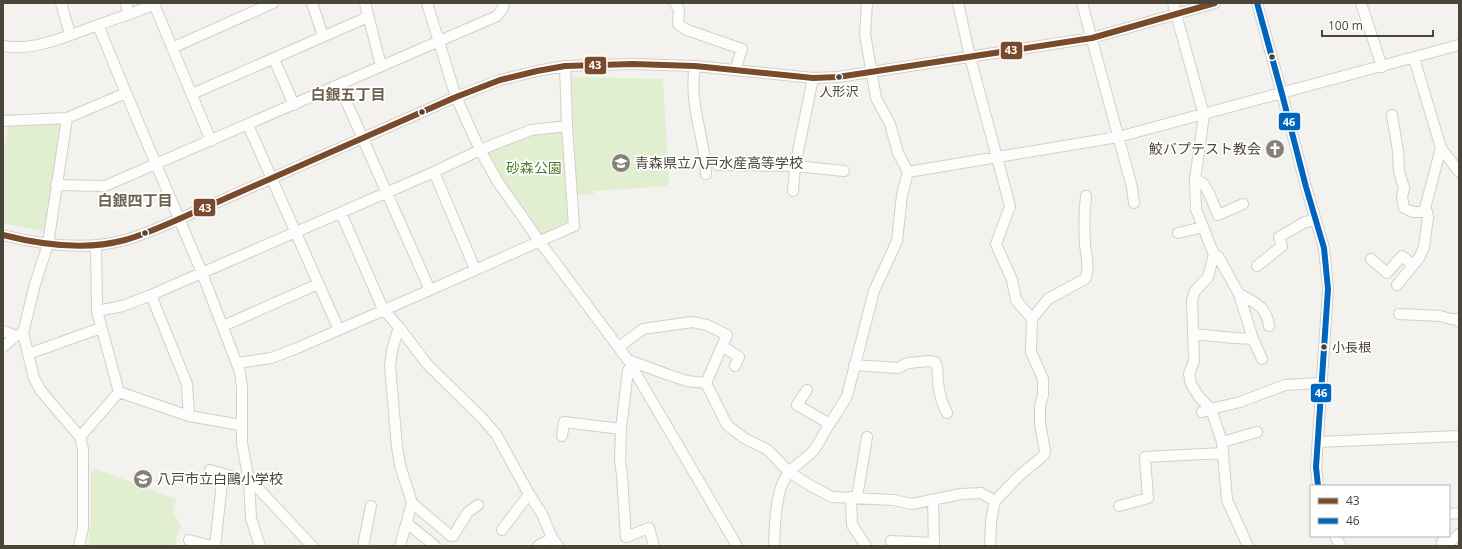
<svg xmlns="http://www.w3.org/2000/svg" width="1462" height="549" font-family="'Open Sans','Noto Sans JP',sans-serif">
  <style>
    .green { fill: #e1eecf }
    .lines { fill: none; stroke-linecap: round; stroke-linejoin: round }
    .minor-casing { stroke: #d2d0cb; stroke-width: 12 }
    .minor { stroke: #fdfdfc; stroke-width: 10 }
    .bus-1-casing { stroke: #fff; stroke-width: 9 }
    .bus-2-casing { stroke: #fff; stroke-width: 9 }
    .bus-1 { stroke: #7a4b2a; stroke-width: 6 }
    .bus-2 { stroke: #0065bd; stroke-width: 6 }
    .bus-dot { fill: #4b4439; stroke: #fff; stroke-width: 1.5 }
    .labels { text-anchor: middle; stroke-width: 3.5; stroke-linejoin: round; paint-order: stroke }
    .bus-label { font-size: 13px; fill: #4b4439; stroke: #fff }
    .poi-label { font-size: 14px; fill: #4b4439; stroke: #fff; text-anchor: start }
    .park-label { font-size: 14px; fill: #4a7f2a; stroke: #fff }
    .neighbourhood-label { font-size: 15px; font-weight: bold; fill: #6e6250; stroke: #fff }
    .line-badge { stroke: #fff; stroke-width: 1.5 }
    .badge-label { font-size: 11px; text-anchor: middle; font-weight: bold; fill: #fff }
  </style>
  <rect width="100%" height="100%" fill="#f4f2ee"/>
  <!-- green -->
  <path class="green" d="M571,77L663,79L669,182L666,186L594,191V194L577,195Z
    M61,122L63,124L46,232L3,223V154L9,125Z
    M565,131L570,225L545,236L541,234L502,180L488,154V151L532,133Z
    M96,469L176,499L173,512L181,525L174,546L90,545L88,540L91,522V472Z"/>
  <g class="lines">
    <defs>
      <path id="minor" d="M61,3L70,34
        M126,3L128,14
        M312,3L323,36
        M365,3L381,66
        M427,3L456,97L480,150L498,182L540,242L628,360L737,546
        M675,3L679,10L678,24L687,30L742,49L737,64
        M958,3L970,57L1010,206L996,244L1012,280L1016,300L1032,319L1031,352L1043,379V395L1040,406V423L1045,451L1044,455L1019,476L995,501L991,521L990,546
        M1082,3L1132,187L1134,203
        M1173,3L1204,115L1195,180L1196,209L1214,255L1208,277L1195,291L1192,300L1194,361L1189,374L1191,384L1199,397L1211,409L1222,442L1227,500L1248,546
        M1257,3L1282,94L1306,187L1324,248L1328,289L1316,467L1318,486
        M1361,3L1382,67
        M154,4L211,141
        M98,25L126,93L202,273L240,372L242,387V443L249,482L251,518L260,546
        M3,46C35,52 71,34 101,24C119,17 139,12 156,3
        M172,48L273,3
        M1414,58L1441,148L1459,172
        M274,59L294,105
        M695,66C688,102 705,138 706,174
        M339,85L430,290L574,226L567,126L565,66
        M192,94L368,17
        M1392,115L1398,151L1399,171L1404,188L1402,197L1404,208L1413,212H1424L1441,148
        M67,118L48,244L35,284L23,333L34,378L41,391L80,437L83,449V528L79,546
        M3,121L67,118L126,93
        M248,125L339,330
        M718,165L795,166L844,171
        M434,172L475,269
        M908,172L1118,137L1459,45
        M1195,180L1203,183L1209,193L1218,215L1243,204
        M56,185L105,186L497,16L503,8L504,3
        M793,191L795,166L813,78
        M341,213L383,309L399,327L427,364L481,417L496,434L529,494L542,514L552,538L558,546
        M1178,233L1203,227
        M3,235C42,245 85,251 125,240C143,235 161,227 179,219L456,97L500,80L537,71L565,66L633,64L695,66L813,78L838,77L1092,38L1215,3
        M96,245L97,311L119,392
        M1214,255L1218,256L1239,294L1253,339L1262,359
        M1371,259L1387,273L1402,256L1413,265
        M1257,266L1282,246L1279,237L1305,222L1315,220
        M1397,285L1419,258L1424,247L1428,217L1427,212H1424
        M1239,294C1255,302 1267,307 1269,326
        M151,295L187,384L189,416
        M97,311L123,306L151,295L434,172L480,150L531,130L567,126
        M1399,314L1440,316L1451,319H1457L1459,322
        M1032,319L1048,299L1085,279C1090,268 1086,255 1085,244C1084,228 1084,212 1086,196
        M223,326L318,284
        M399,327L392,350L390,366L397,447L400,465L412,503L400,546
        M3,331L16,336
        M1193,334L1234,338L1253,339
        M3,347L16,336L23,333
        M619,347L643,329L692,322L707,325L727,335L722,346L739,357L735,366
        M28,354L101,328
        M628,360L666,374L687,381L706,383L727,425L744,438L768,450L789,472L811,486L832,497L894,500L912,504L961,494L981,493L995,501
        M237,363L271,358L295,349L430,290
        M854,365L898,368L908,363L929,361L935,362C939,368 937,375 938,382C939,392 942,404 947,413
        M632,367L628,370L621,429L620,460L622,475L626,537L649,528L654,546
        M706,383L722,346
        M807,390L797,405L830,424
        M1202,412L1211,409L1240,402L1285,385L1321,383
        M562,436L564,422L621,429
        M80,437L119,392L189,416L241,425
        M1222,442L1257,432
        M1318,442L1459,436
        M210,470L245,480L255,485L312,546
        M851,497L852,525L866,546
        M857,497L867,437
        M933,500L934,546
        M412,503L451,536H453L468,512L478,505
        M1119,506L1148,498L1145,457L1223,453
        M1449,514L1459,513
        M407,523L435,546
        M502,530L529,494
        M1335,536L1341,546
        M189,540L211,546
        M891,541L934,543
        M1442,542L1451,541L1459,534
        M215,546L223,474
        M363,546L371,506
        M538,546L552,538
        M774,546C775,525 775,501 783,482C790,467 803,462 813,451C818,445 823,435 827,428C834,417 841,407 847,396L874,291L897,241L902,195L908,172L898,153L890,124L876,98L865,34L867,3"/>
    </defs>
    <!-- minor casing -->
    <use href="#minor" class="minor-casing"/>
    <!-- minor -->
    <use href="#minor" class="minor"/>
    <defs>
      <path id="bus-1" d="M3,235C42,245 85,251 125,240C143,235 161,227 179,219L456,97L500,80L537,71L565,66L633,64L695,66L813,78L838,77L1092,38L1215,3"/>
      <path id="bus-2" d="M1257,3L1282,94L1306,187L1324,248L1328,289L1316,467L1318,486"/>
    </defs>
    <!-- bus-1 casing -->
    <use href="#bus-1" class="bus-1-casing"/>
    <!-- bus-2 casing -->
    <use href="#bus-2" class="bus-2-casing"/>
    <!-- bus-1 -->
    <use href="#bus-1" class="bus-1"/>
    <!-- bus-2 -->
    <use href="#bus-2" class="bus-2"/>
  </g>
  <!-- icons -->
  <defs>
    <symbol id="church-disc" viewBox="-11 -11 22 22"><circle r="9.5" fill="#868178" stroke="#fff"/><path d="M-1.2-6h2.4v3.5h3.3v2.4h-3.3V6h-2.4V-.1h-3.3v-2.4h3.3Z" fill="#fff"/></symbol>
    <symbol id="school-disc" viewBox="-11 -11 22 22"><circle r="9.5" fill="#868178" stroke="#fff"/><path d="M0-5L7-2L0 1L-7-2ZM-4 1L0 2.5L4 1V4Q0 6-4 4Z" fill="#fff"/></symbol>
  </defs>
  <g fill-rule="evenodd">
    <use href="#church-disc" x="1264" y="138" width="22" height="22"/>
    <use href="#school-disc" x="610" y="152" width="22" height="22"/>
    <use href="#school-disc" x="132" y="468" width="22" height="22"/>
  </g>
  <!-- markers -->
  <g class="bus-dot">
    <circle cx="1272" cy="57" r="3.5"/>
    <circle cx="839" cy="77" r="3.5"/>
    <circle cx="422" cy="112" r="3.5"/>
    <circle cx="145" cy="233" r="3.5"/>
    <circle cx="1324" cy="347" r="3.5"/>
  </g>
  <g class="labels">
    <!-- bus labels -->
    <g class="bus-label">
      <text x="839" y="96">人形沢</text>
      <text x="1332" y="352" text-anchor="start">小長根</text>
    </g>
    <!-- poi labels -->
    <g class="poi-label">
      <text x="1261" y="154" text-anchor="end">鮫バプテスト教会</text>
      <text x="635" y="168">青森県立八戸水産高等学校</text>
      <text x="157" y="484">八戸市立白鷗小学校</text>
    </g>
    <!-- park labels -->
    <g class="park-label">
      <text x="534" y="173">砂森公園</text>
    </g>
    <!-- neighbourhood labels -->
    <g class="neighbourhood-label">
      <text x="348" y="100">白銀五丁目</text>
      <text x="135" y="206">白銀四丁目</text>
    </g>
  </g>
  <g class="line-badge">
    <rect x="1000" y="41" width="23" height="19" rx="4" fill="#7a4b2a"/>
    <rect x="584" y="56" width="23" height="19" rx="4" fill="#7a4b2a"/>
    <rect x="1278" y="112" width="23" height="19" rx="4" fill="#0065bd"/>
    <rect x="193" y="198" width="23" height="19" rx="4" fill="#7a4b2a"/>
    <rect x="1310" y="383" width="22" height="20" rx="4" fill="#0065bd"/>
  </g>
  <g class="badge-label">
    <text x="1011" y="54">43</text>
    <text x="595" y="69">43</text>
    <text x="1289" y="126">46</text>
    <text x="205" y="212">43</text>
    <text x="1321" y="397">46</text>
  </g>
  <!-- border -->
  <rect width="1462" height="549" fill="none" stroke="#4b4439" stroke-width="8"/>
  <!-- legend -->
  <rect x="1310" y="485" width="140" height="52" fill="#ffffff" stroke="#b7b4b0"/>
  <rect x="1318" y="498" width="20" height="6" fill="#7a4b2a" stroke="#b7b4b0"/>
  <text x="1346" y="505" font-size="12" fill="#4b4439">43</text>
  <rect x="1318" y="518" width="20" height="6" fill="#0065bd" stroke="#b7b4b0"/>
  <text x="1346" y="525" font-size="12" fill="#4b4439">46</text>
  <!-- scale -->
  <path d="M1322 30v6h111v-6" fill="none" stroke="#4b4439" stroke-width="2"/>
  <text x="1328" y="30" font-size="12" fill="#4b4439" stroke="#ffffff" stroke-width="3" paint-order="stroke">100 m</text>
</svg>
